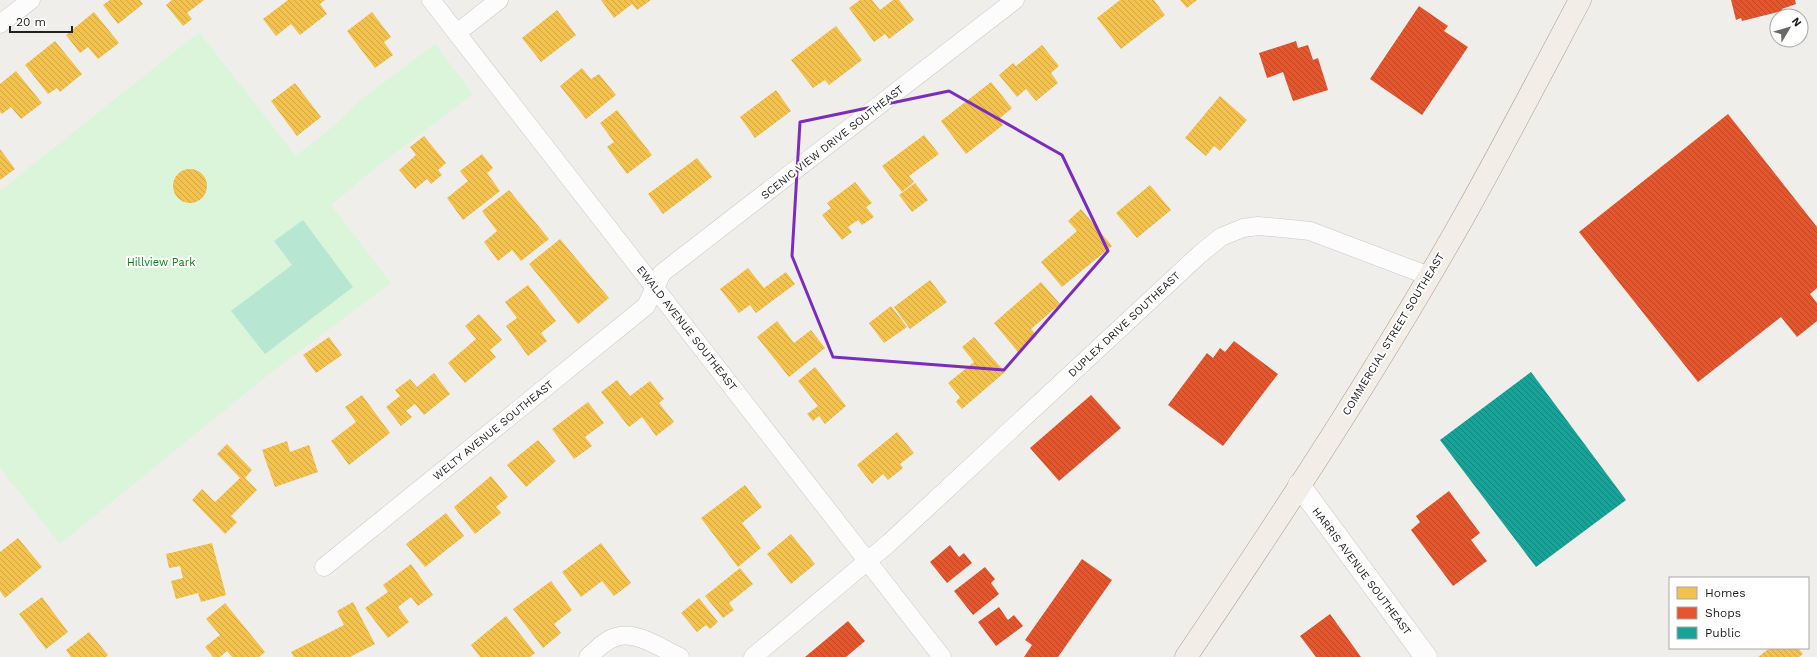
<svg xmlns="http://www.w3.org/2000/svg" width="1817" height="657" font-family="'Work Sans',sans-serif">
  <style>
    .park { fill: #daf5da }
    .pitch { fill: #b7e6d2 }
    .homes { fill: url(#homes-back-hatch) }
    .shops { fill: url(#shops-back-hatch) }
    .public { fill: url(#public-back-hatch) }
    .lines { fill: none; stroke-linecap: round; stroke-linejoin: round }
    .minor-casing { stroke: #c9c8c7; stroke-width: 19 }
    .tertiary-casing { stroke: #c9c8c7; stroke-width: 23 }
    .primary-casing { stroke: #a79c86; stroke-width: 23 }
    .minor { stroke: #fdfcfc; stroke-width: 18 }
    .tertiary { stroke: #fdfcfc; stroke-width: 22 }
    .primary { stroke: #f3ede7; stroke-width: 22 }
    .marked { fill: none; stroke: #7b2cbf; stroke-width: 3; stroke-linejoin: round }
    .labels { text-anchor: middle; stroke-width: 4; stroke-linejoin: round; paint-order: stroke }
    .street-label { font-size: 11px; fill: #222; stroke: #fff }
    .park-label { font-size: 11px; fill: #0c8416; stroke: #fff }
  </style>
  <defs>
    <pattern id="homes-back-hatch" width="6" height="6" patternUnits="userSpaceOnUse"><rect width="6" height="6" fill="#f2c14e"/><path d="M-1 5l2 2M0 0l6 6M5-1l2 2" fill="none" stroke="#cfa644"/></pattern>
    <pattern id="shops-back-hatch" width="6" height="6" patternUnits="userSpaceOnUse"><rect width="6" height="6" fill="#e4572e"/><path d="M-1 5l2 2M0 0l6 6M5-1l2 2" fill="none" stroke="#b84827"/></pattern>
    <pattern id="public-back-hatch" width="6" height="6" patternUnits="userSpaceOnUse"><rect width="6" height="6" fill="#17a398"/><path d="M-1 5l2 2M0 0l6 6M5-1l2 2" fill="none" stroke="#14847c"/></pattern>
  </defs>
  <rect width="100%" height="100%" fill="#f0eeeb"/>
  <!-- park -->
  <path class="park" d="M199,32L296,156L331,128L363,98L435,44L473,94L374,169L331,205L391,283L268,375L60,544L0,468V191Z"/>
  <!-- pitch -->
  <path class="pitch" d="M303,220L353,287L265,354L231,311L292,265L274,241Z"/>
  <!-- homes -->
  <path class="homes" d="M110,0H140L143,4L118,24L103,5Z
    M172,0H204L187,13L192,19L183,26L166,5Z
    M288,0H325L320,4L327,14L300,35L291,24L276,36L263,19Z
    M601,0H651L637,10L632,4L614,18Z
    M860,0H872L880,10L893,0H899L914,20L889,39L885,34L874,42L849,8Z
    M1120,0H1154L1165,15L1121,49L1097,18Z
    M1180,0H1197L1187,8Z
    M557,10L576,35L541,62L522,38Z
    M94,12L119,43L98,59L88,47L80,53L66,35Z
    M372,12L391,37L384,42L393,55L375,68L347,31Z
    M836,26L862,60L829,85L825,80L813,88L791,60Z
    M55,41L82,74L60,92L57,88L48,94L25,65Z
    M1042,45L1059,66L1051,73L1058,83L1036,101L1026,89L1017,97L999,75L1013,63L1016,66Z
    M582,68L591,79L599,74L616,95L586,119L560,86Z
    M16,71L42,103L21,119L11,107L2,114L0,112V84Z
    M991,82L1012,108L999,119L1003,125L966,154L941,121Z
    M295,83L321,117L297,136L271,101Z
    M776,90L791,111L755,138L740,117Z
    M1220,96L1247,120L1220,151L1214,146L1206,156L1185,138Z
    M617,110L652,155L627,174L607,147L614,142L600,123Z
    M924,135L939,154L909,176L914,182L902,192L882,166Z
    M424,136L446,163L438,170L442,175L431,184L427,179L415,189L399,170L416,155L410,147Z
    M0,149L15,169L0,180Z
    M482,154L493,168L487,173L500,191L463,220L447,198L468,181L460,171Z
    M697,158L712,177L663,214L648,194Z
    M173 186a17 17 0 1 1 34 0a17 17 0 1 1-34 0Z
    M855,182L872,203L866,207L874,217L862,225L858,220L848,227L852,232L842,240L822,215L831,208L827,203Z
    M915,183L928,200L912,212L899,195Z
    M1150,185L1171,210L1137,238L1116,213Z
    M509,190L549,239L521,261L512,250L498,261L484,242L497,231L482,211Z
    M1081,209L1112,246L1062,287L1041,262L1077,231L1068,221Z
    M560,239L609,298L578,324L529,264Z
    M748,268L764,288L786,272L795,284L756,313L750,305L739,313L720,289Z
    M930,280L947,302L910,329L894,307Z
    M1041,282L1060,304L1031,329L1037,336L1018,352L994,323Z
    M528,285L556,321L541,333L547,341L528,356L506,326L517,318L505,302Z
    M891,306L907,327L884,343L869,323Z
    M479,314L502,340L490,350L496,357L465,383L448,363L476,339L465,326Z
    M777,321L794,343L811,330L825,348L789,377L757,337Z
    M329,337L342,355L316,373L303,355Z
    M974,337L1005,372L962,409L956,402L960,397L948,383L974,362L962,347Z
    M815,367L846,406L825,424L819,416L813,421L807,414L818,406L798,381Z
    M434,373L450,394L424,415L415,404L406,411L412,417L401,426L386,407L400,396L395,390L410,379L417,387Z
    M617,380L630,396L650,381L664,399L659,403L674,422L656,436L642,417L629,427L601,392Z
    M362,395L390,433L349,465L331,441L356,422L345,407Z
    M588,402L604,423L585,437L592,446L574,459L552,429Z
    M897,432L914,453L900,464L903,468L888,480L883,474L872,484L857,465Z
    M538,440L556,461L526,487L507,465Z
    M287,441L290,452L309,445L318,472L275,487L262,450Z
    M227,444L252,470L245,478L257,490L231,516L237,522L225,534L192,500L202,489L215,502L240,478L217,454Z
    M491,476L508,497L496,507L501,513L475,534L454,507Z
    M745,485L762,507L742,523L761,548L738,567L701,518Z
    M446,513L464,536L425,567L406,544Z
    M791,534L815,564L791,584L767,554Z
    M18,538L42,567L5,598L0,591V552Z
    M212,543L226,595L201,602L198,593L176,599L171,581L183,578L180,566L169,568L166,554Z
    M601,543L631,583L614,596L602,581L581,597L562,572Z
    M411,564L433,595L418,606L411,597L398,607L409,622L388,638L365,608L388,592L383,585Z
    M740,568L753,584L729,603L734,610L723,618L705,596Z
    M551,581L572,610L554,624L561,633L543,648L513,609Z
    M42,597L68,632L46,649L19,614Z
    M699,598L718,622L710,629L706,625L697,632L681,613Z
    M353,602L375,644L350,657H294L291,652L344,625L337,611Z
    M225,603L265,652L259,657H232L227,651L220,657H213L205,647L220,635L206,619Z
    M506,616L535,653L530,657H480L471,645Z
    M89,632L108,655L106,657H71L66,650Z
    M1770,648H1798L1803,654L1799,657H1758Z"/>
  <!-- shops -->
  <path class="shops" d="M1731,0H1795L1796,4L1782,9V11L1742,21L1741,18L1736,20Z
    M1419,6L1448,26L1444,31L1468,47L1422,115L1370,79Z
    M1296,41L1298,48L1308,45L1313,60L1318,58L1328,90L1293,101L1283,72L1267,78L1259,53Z
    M1728,114L1817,227V288L1810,294L1817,303V321L1797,337L1781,317L1698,382L1579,232Z
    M1234,341L1278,374L1223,446L1168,405L1207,353L1213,358L1220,348L1225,352Z
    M1091,395L1121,428L1059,481L1030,448Z
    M1449,491L1480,533L1471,540L1487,561L1453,586L1411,530L1420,522L1416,516Z
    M950,545L959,557L964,553L972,563L947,583L930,562Z
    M1082,559L1112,580L1058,657H1024L1032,645L1025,640Z
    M985,567L995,579L991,583L999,594L973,615L954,591Z
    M999,607L1008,620L1014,615L1023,626L996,646L978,622Z
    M1330,614L1361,657H1316L1300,636Z
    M848,621L865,641L846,657H805Z"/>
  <!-- public -->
  <path class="public" d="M1531,372L1626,500L1536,567L1440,440Z"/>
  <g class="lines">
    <defs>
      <path id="minor" d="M431,0L942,657
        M0,24L31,0
        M457,33L499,0
        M324,567L646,306L662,273L1015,0
        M588,657C596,650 605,640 616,637C636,630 662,649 680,657
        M753,657L889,543L1199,255L1221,237L1243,228L1258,226L1281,228L1310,231L1429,276"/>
      <path id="tertiary" d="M1299,485L1426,657"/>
      <path id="primary" d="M1186,657C1284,512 1381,364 1467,211C1506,141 1543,70 1580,0"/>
    </defs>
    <!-- minor casing -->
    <use href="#minor" class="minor-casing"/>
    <!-- tertiary casing -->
    <use href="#tertiary" class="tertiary-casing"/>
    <!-- primary casing -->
    <use href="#primary" class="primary-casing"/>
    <!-- minor -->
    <use href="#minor" class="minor"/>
    <!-- tertiary -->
    <use href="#tertiary" class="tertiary"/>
    <!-- primary -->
    <use href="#primary" class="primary"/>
  </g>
  <!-- marked area -->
  <path class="marked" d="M949,91L1062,155L1108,251L1004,370L833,357L792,256L800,122Z"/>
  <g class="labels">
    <!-- street labels -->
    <g class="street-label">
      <text transform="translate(832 142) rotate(-38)" y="4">SCENIC VIEW DRIVE SOUTHEAST</text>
      <text transform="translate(1124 324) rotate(-43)" y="4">DUPLEX DRIVE SOUTHEAST</text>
      <text transform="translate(687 328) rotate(52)" y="4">EWALD AVENUE SOUTHEAST</text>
      <text transform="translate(1393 334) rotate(-59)" y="4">COMMERCIAL STREET SOUTHEAST</text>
      <text transform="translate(493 430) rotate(-39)" y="4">WELTY AVENUE SOUTHEAST</text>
      <text transform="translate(1362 571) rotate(53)" y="4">HARRIS AVENUE SOUTHEAST</text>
    </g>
    <!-- park labels -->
    <g class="park-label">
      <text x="161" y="266">Hillview Park</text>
    </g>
  </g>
  <!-- legend -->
  <rect x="1669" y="577" width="140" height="72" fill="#ffffff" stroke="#a7a7a7"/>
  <rect x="1677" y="587" width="20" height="12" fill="#f2c14e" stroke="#a7a7a7"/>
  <text x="1705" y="597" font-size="12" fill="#222222">Homes</text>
  <rect x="1677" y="607" width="20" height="12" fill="#e4572e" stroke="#a7a7a7"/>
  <text x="1705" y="617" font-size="12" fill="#222222">Shops</text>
  <rect x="1677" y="627" width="20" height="12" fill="#17a398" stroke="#a7a7a7"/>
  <text x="1705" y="637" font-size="12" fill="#222222">Public</text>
  <!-- north arrow -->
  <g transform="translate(1789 28) rotate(52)"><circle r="19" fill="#ffffff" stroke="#a7a7a7"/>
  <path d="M0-3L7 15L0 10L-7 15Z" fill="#6a6968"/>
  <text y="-6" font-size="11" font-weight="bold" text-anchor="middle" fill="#222222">N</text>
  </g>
  <!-- scale -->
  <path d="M10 26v6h62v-6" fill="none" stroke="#222222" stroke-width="2"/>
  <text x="16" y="26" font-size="12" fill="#222222" stroke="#ffffff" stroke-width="3" paint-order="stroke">20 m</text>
</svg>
